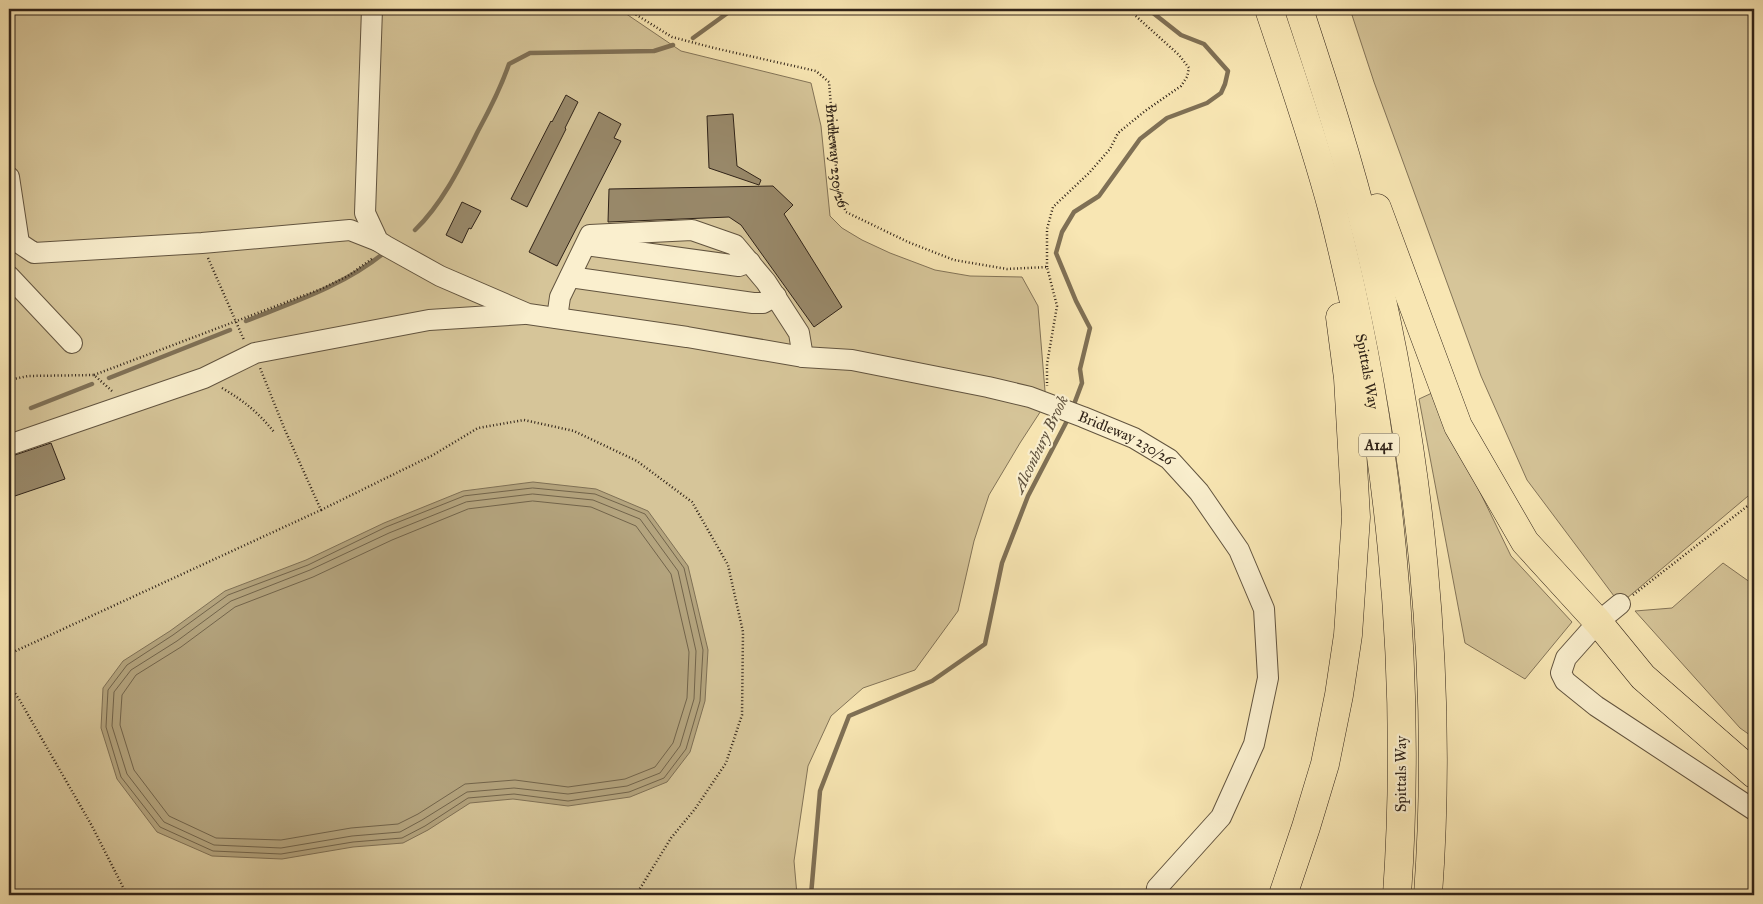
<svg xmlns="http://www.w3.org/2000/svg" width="1763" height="904" font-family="'IM FELL Great Primer',serif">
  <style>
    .green { fill: #d6c599; stroke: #837458 }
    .water { fill: #b4a47e; stroke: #7f7055 }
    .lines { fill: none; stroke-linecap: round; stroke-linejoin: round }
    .shore { stroke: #72644b; stroke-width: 1 }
    .stream { stroke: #7f7055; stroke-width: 4.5 }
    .building { fill: #988869; stroke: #302318 }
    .minor-casing { stroke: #62543f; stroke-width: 22 }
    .highway-casing { stroke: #302318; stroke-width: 29 }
    .path { stroke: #302318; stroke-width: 2.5; stroke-dasharray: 1 2.5; stroke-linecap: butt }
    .minor { stroke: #faefce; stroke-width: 20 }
    .highway { stroke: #f8e6b3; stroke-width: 28 }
    .labels { text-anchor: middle; stroke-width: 4.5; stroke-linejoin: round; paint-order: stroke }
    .shield { fill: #faefce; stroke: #6d604f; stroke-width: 1 }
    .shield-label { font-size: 14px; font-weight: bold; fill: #302318 }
    .street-label { font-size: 15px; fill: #302318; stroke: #faefce }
    .water-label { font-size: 16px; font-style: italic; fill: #5e503c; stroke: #faefce }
  </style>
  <rect width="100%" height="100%" fill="#f8e6b3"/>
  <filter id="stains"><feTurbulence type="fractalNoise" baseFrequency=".004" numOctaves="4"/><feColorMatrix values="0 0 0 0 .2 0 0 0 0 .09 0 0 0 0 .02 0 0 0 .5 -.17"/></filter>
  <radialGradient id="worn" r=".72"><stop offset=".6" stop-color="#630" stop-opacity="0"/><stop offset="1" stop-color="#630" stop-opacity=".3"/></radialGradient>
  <!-- green -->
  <path class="green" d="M9,9H619L681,51L811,83L821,126L830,216L842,228L862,240L890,253L935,270L970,276L1022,277L1038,306L1046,403L1020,443L989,495L974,541L958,611L915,670L863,688L831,716L808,766L794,861L797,895H9Z
    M1350,9H1754V491L1620,604L1527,480L1481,376L1374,82Z
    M1432,393L1511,556L1572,622L1525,679L1465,643L1419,399Z
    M1723,563L1754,585V738L1740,728L1635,611L1672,608Z"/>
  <!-- water -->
  <path class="water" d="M533,482L596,489L648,511L688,566L708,650L705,701L690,752L667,782L630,797L568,806L513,799L470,803L428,830L403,843L353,847L282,859L212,856L157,832L117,779L101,728L103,688L123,661L170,631L225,591L306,560L384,523L463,491Z"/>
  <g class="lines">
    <!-- shore -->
    <path class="shore" d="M533,488L595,494L645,514L684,568L703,650L700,701L686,749L664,778L629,792L568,801L514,794L468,798L425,826L402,838L353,842L281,854L213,851L160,827L121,777L106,727L108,690L127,665L173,635L228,595L308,565L386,527L464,496Z
      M533,494L593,500L640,519L678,571L696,651L694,699L680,746L660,773L627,786L568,794L514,788L467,792L422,820L400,832L352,836L281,848L214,845L164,822L127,774L112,726L114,692L131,670L177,641L231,601L310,570L389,533L466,502Z
      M533,501L591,507L636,526L671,574L689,652L687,698L673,743L655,767L625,779L568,787L515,780L465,784L418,814L398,824L351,828L281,840L216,838L169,816L134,770L120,725L122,695L136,675L181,647L235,607L313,577L392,540L468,509Z"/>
    <!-- stream -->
    <path class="stream" d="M693,38L733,9
      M415,230C443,203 461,165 478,131C490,109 501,87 509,64L530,53L654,51L673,45
      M246,321C294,302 343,286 384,253
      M109,378L230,330
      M1073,407L1082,383L1080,369L1090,328L1076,301L1056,253L1062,232L1074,212L1099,196L1140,139L1167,118L1207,103L1221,93L1225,84L1228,71L1204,44L1181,35L1148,9
      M31,408L92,384
      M811,895L820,791L849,716L932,681L985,644L1002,563L1028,496L1069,417"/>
  </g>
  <!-- building -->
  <path class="building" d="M566,95L578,102L565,128L566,129L527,207L511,199L551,121L552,122Z
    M599,112L621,124L614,138L621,141L557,266L529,252Z
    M733,114L737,166L761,180L759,185L709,168L707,116Z
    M773,186L793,205L784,214L842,307L814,327L741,225L729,217L608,222L609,189Z
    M462,202L481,211L471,229L469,228L462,243L446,235Z
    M51,443L65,479L9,498V457Z"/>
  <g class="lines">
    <defs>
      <g id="minor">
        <path id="s2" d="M372,9L365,213L378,241L386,246L440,276L528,314L687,337L803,357L852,360L988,387L1030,397L1083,417L1134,438L1169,459L1199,492L1239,550L1264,609L1268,678L1254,744L1221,817L1157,888L1156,895"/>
        <path d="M9,177L19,243L34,253L202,243L350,230L378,241"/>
        <path d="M586,245L739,266L750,262"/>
        <path d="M9,276L72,343"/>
        <path d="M570,277L753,303H763L776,296"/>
        <path d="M557,318L560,297L590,235L692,230L735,245L766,282L799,333L803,357"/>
        <path d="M9,445L204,378L255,353L429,320L524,314"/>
        <path d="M1620,604L1598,622L1566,658L1561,673L1565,681L1596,706L1754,810"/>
      </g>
      <g id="highway">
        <path id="s3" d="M1269,9C1291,75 1314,140 1332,208C1389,430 1413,665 1397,895"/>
        <path d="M1299,9C1324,85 1349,161 1368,239C1420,452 1444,676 1428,895"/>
        <path d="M1377,208L1458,426L1525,542L1598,622L1643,677L1754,774"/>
        <path d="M1283,895L1306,827L1325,764L1339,695L1348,635L1356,517L1348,378L1340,317"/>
      </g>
    </defs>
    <!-- minor casing -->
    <use href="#minor" class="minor-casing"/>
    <!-- highway casing -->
    <use href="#highway" class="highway-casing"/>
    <!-- path -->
    <g class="path">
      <path id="s1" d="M627,9L672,37L714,48L816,71L829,82L838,192L846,212L908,242L954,260L1007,269L1047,267L1057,306L1047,364V386"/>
      <path d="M208,258L244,340"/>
      <path d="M1047,267V229L1053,207L1089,173L1110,149L1118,133L1145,111L1181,86L1187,77L1189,68L1179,55L1128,9"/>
      <path d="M94,375L321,289L348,276L373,258"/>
      <path d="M9,380L28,376L94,375L112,391"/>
      <path d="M222,388C244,401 258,412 274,432"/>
      <path d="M321,510L433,455L478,428L524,420L574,431L637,461L692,502L728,565L743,632L742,715L726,763L695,809L671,838L636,895"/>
      <path d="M1633,595L1754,501"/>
      <path d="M9,654L321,510L285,430L260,368"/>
      <path d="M9,685L19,699L92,826L127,895"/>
    </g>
    <!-- minor -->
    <use href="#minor" class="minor"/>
    <!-- highway -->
    <use href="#highway" class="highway"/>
  </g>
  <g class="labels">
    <!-- shield labels -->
    <rect class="shield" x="1359" y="433.5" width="40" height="23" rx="4"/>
    <g class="shield-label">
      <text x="1379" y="450">A141</text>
    </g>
    <!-- street labels -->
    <g class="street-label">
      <text dy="5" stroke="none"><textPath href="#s1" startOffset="292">Bridleway 230/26</textPath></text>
      <text dy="5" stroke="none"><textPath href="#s3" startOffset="376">Spittals Way</textPath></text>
      <text dy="5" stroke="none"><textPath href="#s2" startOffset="1016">Bridleway 230/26</textPath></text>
      <text transform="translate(1401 774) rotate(-90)" y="5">Spittals Way</text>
    </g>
    <!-- water labels -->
    <g class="water-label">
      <text transform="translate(1040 444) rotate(-64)" y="6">Alconbury Brook</text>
    </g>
  </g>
  <!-- margin -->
  <rect width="1763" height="904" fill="none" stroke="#f8e6b3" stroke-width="30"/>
  <rect x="10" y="10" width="1743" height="884" fill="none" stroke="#302318" stroke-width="2.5"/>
  <rect x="15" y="15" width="1733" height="874" fill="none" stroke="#302318"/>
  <rect width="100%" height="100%" filter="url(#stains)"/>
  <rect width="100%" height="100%" fill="url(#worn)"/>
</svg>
